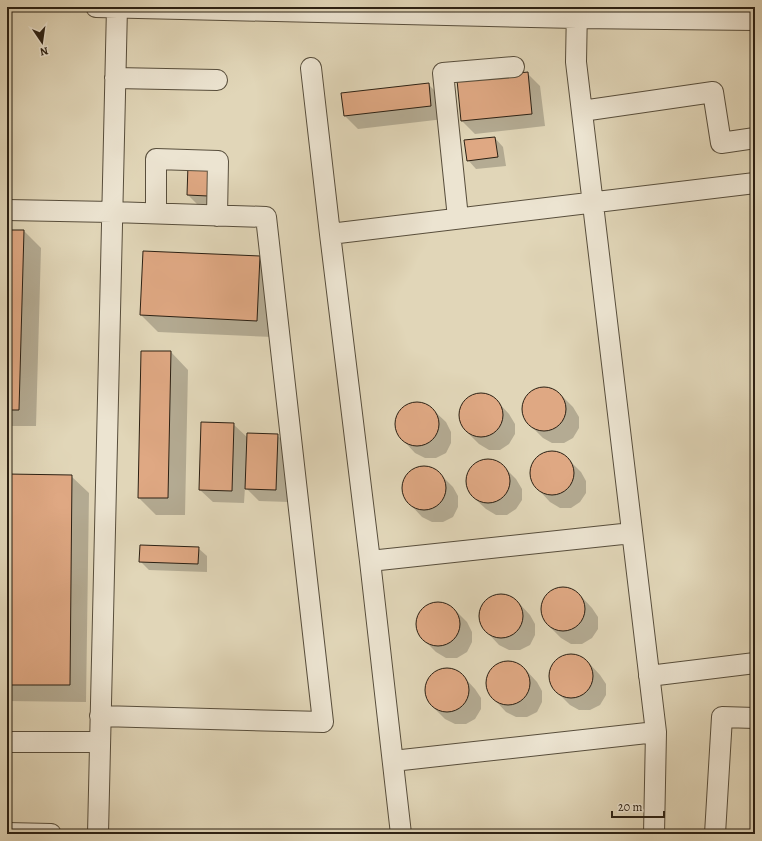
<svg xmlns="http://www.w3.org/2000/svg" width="762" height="841" font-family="Alegreya,serif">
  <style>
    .shadow { fill: #0003 }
    .building { fill: #dfa883; stroke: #2b2013 }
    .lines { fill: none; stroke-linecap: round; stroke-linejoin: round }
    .minor-casing { stroke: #584e3c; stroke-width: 22 }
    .minor { stroke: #ece4d1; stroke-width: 20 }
  </style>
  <rect width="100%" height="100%" fill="#e1d6b8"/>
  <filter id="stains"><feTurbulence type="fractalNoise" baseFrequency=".005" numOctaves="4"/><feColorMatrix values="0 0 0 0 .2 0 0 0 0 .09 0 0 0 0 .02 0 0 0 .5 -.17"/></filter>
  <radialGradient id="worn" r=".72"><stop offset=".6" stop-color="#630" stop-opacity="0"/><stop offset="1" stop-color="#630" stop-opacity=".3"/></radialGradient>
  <!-- shadow -->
  <path class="shadow" d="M527,73L540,86L545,126L475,134L462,121L458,81Z
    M428,84L441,97L444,119L358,129L345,116L342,94Z
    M495,138L503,147L506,166L476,169L468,160Z
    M189,166L216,204H197L188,195Z
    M7,231H24L41,248L36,426H7Z
    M259,257L276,274L273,337L158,332L141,315Z
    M142,352H171L188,370L185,515H156L139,498Z
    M539,388H550L560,394L573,407L579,417V428L573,438L564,443H552L543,438L529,424L524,414V403L529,394Z
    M475,395H486L496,400L509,414L515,424V434L509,444L500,450H489L479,444L465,430L460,421V410L466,400Z
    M412,403H423L432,409L446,422L451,432V443L446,453L436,458H425L415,453L402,439L396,429V418L402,409Z
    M233,424L248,438L277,435L290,448L289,502L259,501L245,487L244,503L213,502L200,490Z
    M546,453H557L567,458L581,472L586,481V493L580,502L571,508H560L550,502L537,488L531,479V468L537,458Z
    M482,460H493L503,466L516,479L522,489V500L516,509L507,515H496L486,509L472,496L467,486V475L473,466Z
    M419,467H430L439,473L453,487L458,496V507L453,517L443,522H432L422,517L409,503L403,493V483L409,473Z
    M7,475L71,476L89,493L86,702L7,701Z
    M198,548L207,556V572L149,570L140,561Z
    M558,589H569L579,594L592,608L598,617V629L592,638L582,644H571L561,638L548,625L543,615V604L548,594Z
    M507,595L517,601L530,615L535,624V635L530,645L520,650H509L499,645L486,631L480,621L481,610L486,601L496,596Z
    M433,603H444L454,609L467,622L472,632V642L467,652L457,658H446L436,652L423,639L417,629V618L423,608Z
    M566,656H577L587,661L600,675L606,684V695L600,705L590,710H579L570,705L556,691L551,682V671L556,661Z
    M503,662H514L524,668L537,682L542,691V702L537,712L527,717H516L506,712L493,698L487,689V678L493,668Z
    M441,670H452L462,675L475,689L481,698V709L475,719L466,724H455L445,719L431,705L426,696V685L431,675Z"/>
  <!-- building -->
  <path class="building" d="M528,72L532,114L461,121L457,80Z
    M429,83L431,106L344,116L341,93Z
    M495,137L498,157L467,161L464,140Z
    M188,165H209L208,196L187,195Z
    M7,230H24L19,410H7Z
    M143,251L260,256L257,321L140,315Z
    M141,351H171L168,498H138Z
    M522 409a22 22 0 1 1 44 0a22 22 0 1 1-44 0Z
    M459 415a22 22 0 1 1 44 0a22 22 0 1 1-44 0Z
    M395 424a22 22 0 1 1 44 0a22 22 0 1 1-44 0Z
    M201,422L234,423L232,491L199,490Z
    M247,433L278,434L276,490L245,489Z
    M530 473a22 22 0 1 1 44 0a22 22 0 1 1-44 0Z
    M466 481a22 22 0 1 1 44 0a22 22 0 1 1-44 0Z
    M402 488a22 22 0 1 1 44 0a22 22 0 1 1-44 0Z
    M7,474L72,475L70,685H7Z
    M140,545L199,547L198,564L139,562Z
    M541 609a22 22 0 1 1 44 0a22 22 0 1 1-44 0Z
    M479 616a22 22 0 1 1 44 0a22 22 0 1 1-44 0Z
    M416 624a22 22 0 1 1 44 0a22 22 0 1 1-44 0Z
    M549 676a22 22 0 1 1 44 0a22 22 0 1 1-44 0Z
    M486 683a22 22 0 1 1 44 0a22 22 0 1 1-44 0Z
    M425 690a22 22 0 1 1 44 0a22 22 0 1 1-44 0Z"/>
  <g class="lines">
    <defs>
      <path id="minor" d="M96,7L577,18L755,20
        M577,7L576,62L656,732
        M311,68L330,234L370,561L401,834
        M115,78L217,80
        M582,111L713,92L721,143L755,138
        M7,210L112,212L266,217L323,722L100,716
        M156,213V159L218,161L217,216
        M458,218L443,73L514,67
        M330,234L755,183
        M370,561L632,533
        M649,676L755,663
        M7,742H100
        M393,761L656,732L654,834
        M7,833L51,834
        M98,834L117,7
        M715,834L722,717L755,718"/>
    </defs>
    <!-- minor casing -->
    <use href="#minor" class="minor-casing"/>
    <!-- minor -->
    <use href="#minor" class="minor"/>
  </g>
  <!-- margin -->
  <rect width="762" height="841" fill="none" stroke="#e1d6b8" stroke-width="24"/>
  <rect x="8" y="8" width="746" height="825" fill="none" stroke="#2b2013" stroke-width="2"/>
  <rect x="12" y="12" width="738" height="817" fill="none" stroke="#2b2013"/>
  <!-- north arrow -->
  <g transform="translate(42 42) rotate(167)" stroke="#ece4d1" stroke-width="3" paint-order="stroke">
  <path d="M0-3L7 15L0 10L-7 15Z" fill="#2b2013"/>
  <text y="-6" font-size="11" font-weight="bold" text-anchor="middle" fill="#2b2013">N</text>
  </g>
  <!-- scale -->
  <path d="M612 811v6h52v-6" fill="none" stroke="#2b2013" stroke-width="2"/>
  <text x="618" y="811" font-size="12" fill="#2b2013" stroke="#ece4d1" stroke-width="3" paint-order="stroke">20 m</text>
  <rect width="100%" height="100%" filter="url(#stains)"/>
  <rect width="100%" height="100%" fill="url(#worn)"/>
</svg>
